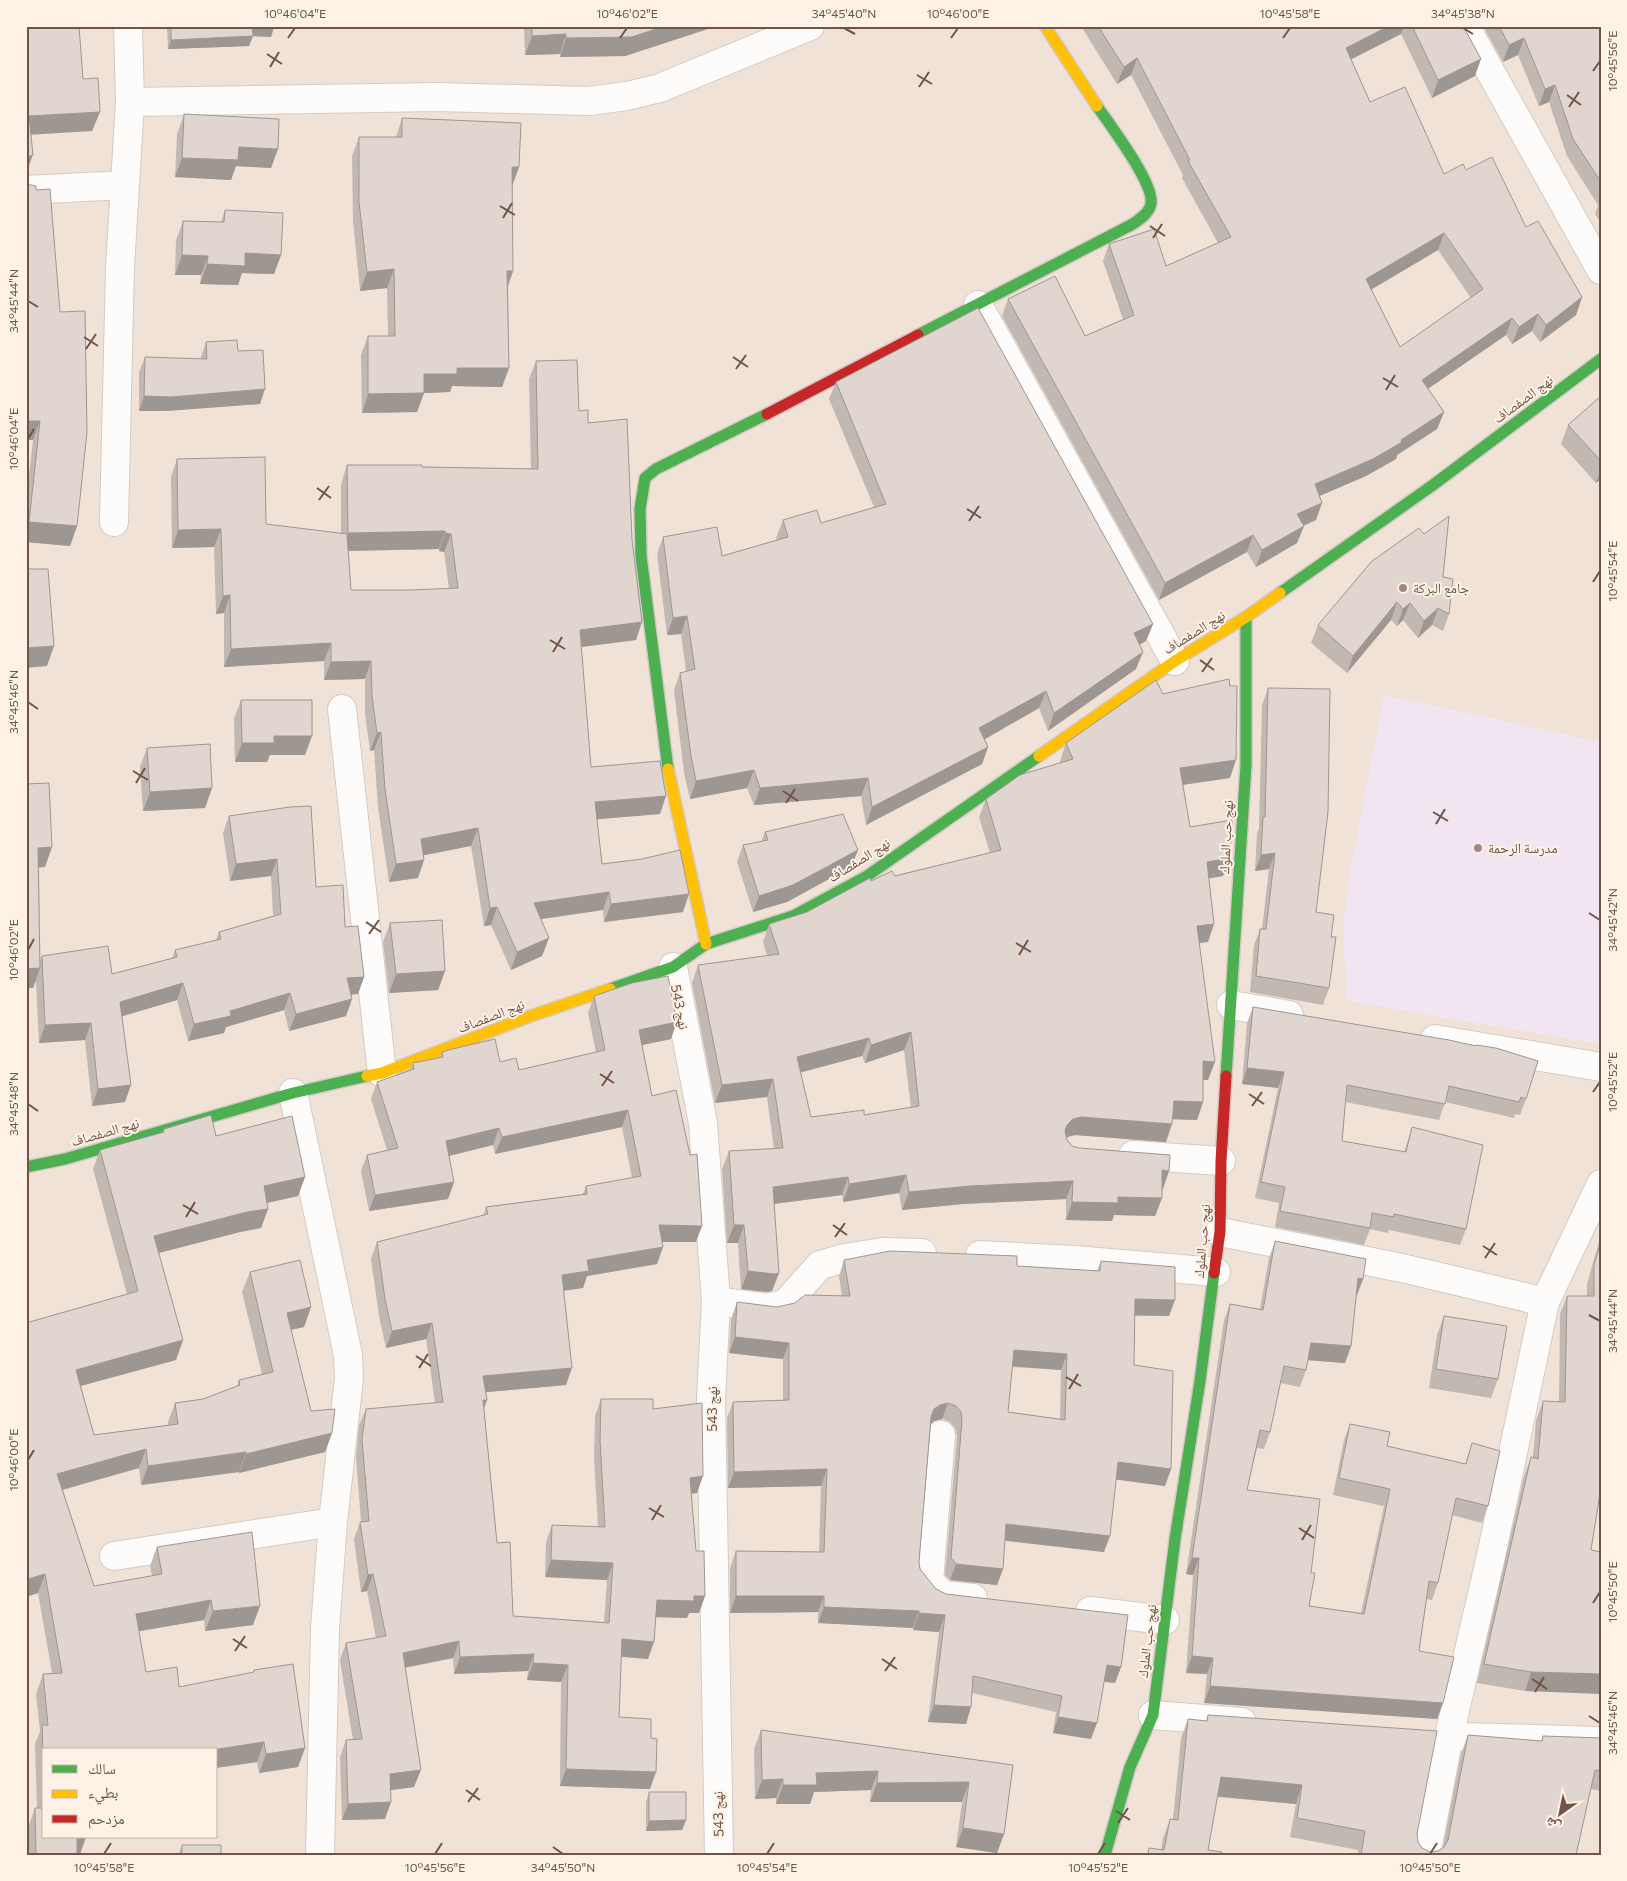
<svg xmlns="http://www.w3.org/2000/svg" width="1627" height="1881" font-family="Commissioner,'Noto Naskh Arabic',sans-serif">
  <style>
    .residential { fill: #f0e2d7; fill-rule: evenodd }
    .education { fill: #f0e5f0 }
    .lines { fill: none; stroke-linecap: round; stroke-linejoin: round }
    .street-casing { stroke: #d3cbc5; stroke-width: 30 }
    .fast-casing { stroke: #d4c9c4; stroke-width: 14 }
    .slow-casing { stroke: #d4c9c4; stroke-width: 14 }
    .jam-casing { stroke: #d4c9c4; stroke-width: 14 }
    .street { stroke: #fefcfb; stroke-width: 28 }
    .fast { stroke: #4caf50; stroke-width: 11 }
    .slow { stroke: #ffc107; stroke-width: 11 }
    .jam { stroke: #c62828; stroke-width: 11 }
    .wall { fill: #c2b8b2; fill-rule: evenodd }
    .shaded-wall { fill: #9e9691 }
    .building { fill: #e1d6cf; stroke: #9e9691; fill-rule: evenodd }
    .ticks { fill: none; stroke: #705349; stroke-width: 2 }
    .poi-dot { fill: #9f8980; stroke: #fef2e6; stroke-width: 2 }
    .labels { text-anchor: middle; stroke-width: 4; stroke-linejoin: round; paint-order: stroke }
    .street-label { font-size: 14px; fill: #705349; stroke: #fef2e6 }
    .poi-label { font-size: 14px; fill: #705349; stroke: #fef2e6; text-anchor: start }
    .neatline { fill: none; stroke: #705349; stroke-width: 2 }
    .ticks-label { font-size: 12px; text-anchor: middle; fill: #705349 }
  </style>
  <rect width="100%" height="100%" fill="#f5eee7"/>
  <!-- residential -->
  <path class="residential" d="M26,26H1601V1855H26ZM44,1750H216V1837H44Z"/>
  <!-- education -->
  <path class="education" d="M1384,695L1601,742V1038L1594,1043L1347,1001L1343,932L1348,883Z"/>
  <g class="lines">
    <defs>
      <path id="street" d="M1465,26L1601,270
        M130,102L438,97L589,101L627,96L660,88L810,26
        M26,190L125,185
        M978,305L1175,661
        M114,522L120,267L130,102L128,26
        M342,709L382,1073
        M673,967L703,1123L716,1301L711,1398L719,1855
        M1231,1005L1289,1015
        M1435,1039L1601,1067
        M293,1093L348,1355L349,1378L333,1522L325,1629L320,1855
        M1133,1155L1221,1161
        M1220,1232L1402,1268L1545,1302
        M980,1255L1074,1260L1216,1272
        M716,1301L768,1308L785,1304L820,1265L845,1258L883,1252L922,1253
        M941,1435L929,1580L942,1595L973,1598
        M114,1556L333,1522
        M1090,1611L1165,1620
        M1153,1715L1242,1722
        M1465,1737L1601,1741
        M1426,1855L1449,1736L1491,1556L1545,1302L1601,1184"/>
      <path id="fast" d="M918,335L1131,225C1139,220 1150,213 1151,203C1154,183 1110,125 1097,106
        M1280,593L1433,485L1601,359
        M668,769L641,556L640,509L645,478L656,469L767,414
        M610,989L673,967L706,944L793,916L867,876L1039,756
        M1226,1076L1246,765V617
        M26,1167L65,1159L293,1093L367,1076
        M1105,1855L1130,1767L1153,1715L1175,1539L1200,1381L1214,1273"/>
      <path id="slow" d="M1045,26L1097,106
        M1039,756L1175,661L1246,617L1280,593
        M668,769L706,944
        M367,1076L382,1073L528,1017L610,989"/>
      <path id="jam" d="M767,414L918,335
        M1214,1273L1220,1232L1221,1161L1226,1076"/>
    </defs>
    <!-- street casing -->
    <use href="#street" class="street-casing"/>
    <!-- fast casing -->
    <use href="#fast" class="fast-casing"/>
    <!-- slow casing -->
    <use href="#slow" class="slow-casing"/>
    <!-- jam casing -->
    <use href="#jam" class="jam-casing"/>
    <!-- street -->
    <use href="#street" class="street"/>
    <!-- fast -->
    <use href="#fast" class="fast"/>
    <!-- slow -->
    <use href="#slow" class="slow"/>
    <!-- jam -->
    <use href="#jam" class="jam"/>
  </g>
  <!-- wall -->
  <path class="wall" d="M167,26H274L271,37L253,36L249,46L168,49Z
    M524,26H717L625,56L560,57V54L525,55Z
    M1081,26H1463L1475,76L1432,98L1401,34L1351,59L1370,102L1444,174L1466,170L1526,227L1582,297L1576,315L1540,342L1532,331L1512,344L1506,335L1428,389L1444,412L1437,429L1397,455L1396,459L1366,476L1319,496L1316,520L1304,526L1297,543L1256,567L1247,552L1159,600L1002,316L1008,299L1085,336L1123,319L1103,261L1109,244L1166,266L1218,243L1182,178L1183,175L1131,75L1117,84ZM1438,250L1471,298L1400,347L1371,290Z
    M1483,26H1601V223L1595,214L1598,205L1567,156L1549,102L1539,106L1518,55L1503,62Z
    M184,114L278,149L271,168L236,166L231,180L175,177L177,134Z
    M402,118L519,167L512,186L513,271L508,287L509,368L502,387L452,386L450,392L424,393L417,412L362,413L361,355L368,336H388L387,288L360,291L353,221L352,156L359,137H396Z
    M26,184L77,526L70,546L26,542V501L33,440H26Z
    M225,210L281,255L274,274L242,273L238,285L200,284L201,275H175L176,240L183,221L221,222Z
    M206,342L238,351L260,404L166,411H139V372L145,357L201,359V357Z
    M536,361L579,411L588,423L636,640L581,647L591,767L660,814L597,819L602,864L683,912L604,922L603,910L541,919L549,938L542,956L511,970L491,925L484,926L471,846L424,855V860L418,878L389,882L378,807L374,750L370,751L365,714V679L324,680V661L224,667V613L216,614L214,547L172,548L171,477L177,459L266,524L341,534V484L347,465L531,469L529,379ZM439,549V551L444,552L449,589L411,590H351L348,551Z
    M836,382L1153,624L1146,641L1139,645L1136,669L1048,731L1039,708L985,739L988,747L982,764L866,825L861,796L754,805L747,788L690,799L684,773L674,690L680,673L686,671L681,634L667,635L657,554L663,537L722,556L777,540L776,538L783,520L821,523L874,507L829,399Z
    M1601,396V479L1596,483L1561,444L1568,425Z
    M1443,577L1449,614L1443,631L1432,625L1418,638L1403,620L1397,626L1391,620L1347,673L1311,643L1318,625Z
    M1268,688L1316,912L1331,937L1329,988L1323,1005L1250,992L1254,945L1260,929H1262L1269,869L1255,871L1257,833L1259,828L1262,705Z
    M1163,694L1230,778L1183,785L1190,827L1230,858L1223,876L1209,878L1208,942L1199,943L1208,1080H1203V1102L1197,1120L1172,1119L1166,1142L1075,1135L1066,1138L1067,1140L1072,1146L1163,1189H1162V1198L1155,1216L1114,1215L1112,1221L1066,1220V1199L963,1204L902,1210L899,1193L843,1202L842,1195L774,1204L779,1273L772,1291L767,1292L741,1289L738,1243H727L722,1169L729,1151L774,1149L767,1097L715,1103L692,983L698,965L767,956L763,942L769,924L807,912L871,881L990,853L979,817L986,799L1060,763V761L1066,743ZM904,1050L911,1108L864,1115L811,1117L800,1073L862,1056L865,1063Z
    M241,700L305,755H270L267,762H235L234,719Z
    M147,748L212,788L205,808L143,811L140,767Z
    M26,784L45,867H39L40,960L42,956L112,974L172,958L175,950L216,940L219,932L273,916L271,876L230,881L223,833L229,816L316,887L345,927L364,977L358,994L351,995L352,999L346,1016L289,1031L284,1010L226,1027L224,1033L188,1041L177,1000L122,1016L125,1102L92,1106L85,1040L39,1043L36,981L33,988H26Z
    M765,832L858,850L851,867L787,902L753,912L737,862L743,845L761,842Z
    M390,923L445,971L438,990L389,993L383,942Z
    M594,996L671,1039L642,1045L652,1096L696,1242H662L657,1264L587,1276L583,1288L564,1290L566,1385L486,1392L487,1400L484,1408L497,1543L513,1616L604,1622L607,1580L545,1577L546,1542L552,1525L598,1527L594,1457L595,1416L601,1399L653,1409L697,1493L691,1494L696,1551L705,1596L699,1613H689L687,1618L656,1617L648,1659L621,1657L619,1717L651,1738L650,1789L560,1786L561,1682L527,1680L528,1671L454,1674L453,1658L405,1668L414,1787L391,1790L385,1819L342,1820L340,1757L346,1740H353L340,1660L346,1643L376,1638L367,1591L361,1592L354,1539L360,1522H361L356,1457L359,1425L366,1409L435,1403L426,1339L386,1348L379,1316L371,1259L377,1242L483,1216L486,1207L583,1194L586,1186L632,1178L622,1127L495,1154L493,1145L449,1156L454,1182L448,1199L369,1211L361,1171L367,1155L387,1150L371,1099L377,1082L410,1070L413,1063L440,1057L442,1052L500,1062L519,1070L596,1052L588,1013Z
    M1253,1007L1526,1099L1520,1115L1515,1114L1514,1118L1445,1102L1439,1120L1345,1102L1342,1141L1404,1152L1407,1143L1412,1127L1466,1229L1460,1245L1389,1230L1388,1233L1370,1229L1364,1245L1275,1227L1279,1203L1255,1198L1278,1088L1242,1084L1247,1023Z
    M164,1129L216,1136L305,1177L298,1196L267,1203L268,1209L261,1228L240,1232L158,1253L183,1340L176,1360L81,1386L94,1435L168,1425V1422L175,1403L203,1399L237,1386L239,1380L262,1374L242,1292L250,1272L311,1307L304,1327L291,1330L311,1411L332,1433L325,1452L239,1473V1472L141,1485L139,1468L63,1490L94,1586L152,1576L150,1566L157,1547L253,1625L205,1631L204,1620L139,1631L146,1672L179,1687L253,1672L254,1670L305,1748L298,1767L259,1773L257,1762L44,1750V1837H86L80,1854H77V1855H28V1828L35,1808H37L35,1744L40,1731L36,1694L43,1674L52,1673L38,1593L26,1597V1323L127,1294L93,1169L100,1150L162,1133Z
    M1601,1235V1487L1591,1550L1525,1691L1477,1683L1524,1476L1531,1457H1533L1536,1420L1543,1401L1559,1402L1560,1314L1567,1296H1587V1284Z
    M1275,1241L1363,1279L1357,1295H1356L1351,1346L1345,1363L1308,1360L1306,1370L1300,1387L1280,1383L1270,1432L1264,1449L1257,1448L1247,1490L1311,1573L1309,1606L1361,1613L1384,1506L1333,1495L1344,1440L1350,1424L1387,1446L1465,1464L1472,1443L1488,1506L1482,1523L1452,1515L1438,1583L1432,1600L1426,1599L1419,1651L1443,1703L1437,1719L1204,1703L1207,1674L1186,1673L1193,1575L1186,1574L1224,1320L1230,1304L1260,1309L1269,1258Z
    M844,1260L1017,1266L1097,1271L1101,1261L1169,1316H1134V1365L1171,1469L1165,1486L1116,1479L1104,1552L1005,1541L1003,1569L997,1585L950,1580L945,1575L957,1436L955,1428L950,1422L942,1419L934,1421L931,1424L919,1562L920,1569L936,1589L946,1594L1121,1667L1115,1683L1104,1682L1091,1739L1053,1733L1056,1712L972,1693L966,1724L928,1722L939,1632L913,1630V1628L818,1623V1612L730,1613V1568L736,1551L819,1552L821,1486L728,1488L727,1418L733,1402L783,1400V1359L729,1353L731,1319L737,1302L777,1307L842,1296L839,1276ZM1012,1367L1061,1370L1060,1419L1008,1412Z
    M1444,1316L1498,1379L1491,1398L1429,1388L1437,1335Z
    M1208,1715L1417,1834L1418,1842L1422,1848L1430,1852L1438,1851L1443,1847L1461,1754L1468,1735L1541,1741L1543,1736L1601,1738V1791L1591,1789L1576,1855H1358V1850L1290,1837L1296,1804L1217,1797L1208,1850L1221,1855H1147L1149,1848L1161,1850L1163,1838L1170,1819H1173L1181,1738L1188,1719L1206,1721Z
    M761,1730L1013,1765L1004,1834L997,1853L956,1847L962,1802H870L871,1790L814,1792L810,1804H776V1798L755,1799L754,1749Z
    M649,1792L686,1820L682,1830L646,1831V1802Z
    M182,1845L221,1855H178Z"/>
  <!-- shaded-wall -->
  <path class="shaded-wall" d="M252,26L274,27L271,37L249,36Z
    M665,26H717L625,56L560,57L566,38Z
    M1389,26H1404L1401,34L1340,65L1346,48Z
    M566,34L560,54L525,55L532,36Z
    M253,36L249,46L168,49L171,40Z
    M1524,38L1518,55L1503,62L1509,45Z
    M1137,58L1131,75L1117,84L1124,67Z
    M1481,59L1475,76L1432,98L1438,80Z
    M1555,85L1549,102L1539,106L1545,89Z
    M100,112L92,131L26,135L29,116Z
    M239,147L278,149L271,168L236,166L231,180L175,177L182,158Z
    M33,155L26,173V157Z
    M512,167H519L512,186Z
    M1444,233L1438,250L1360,296L1366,279Z
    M245,253L281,255L274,274L242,273L238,285L200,284L207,264Z
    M182,255L208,256L201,275H175Z
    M394,269L387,288L360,291L367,272Z
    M507,271H513L506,290Z
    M1582,297L1576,315L1540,342L1546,325Z
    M1538,314L1532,331L1512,344L1519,327Z
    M1512,318L1506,335L1416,397L1422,380Z
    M457,368H509L502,387L452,386L450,392L424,393L417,412L362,413L368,394L424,374Z
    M265,389L260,404L166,411H139L144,396Z
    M1444,412L1437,429L1397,455L1396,459L1366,476L1308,501L1315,484Z
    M26,421H40L33,440H26Z
    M1601,470V479L1596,483Z
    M1322,503L1316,520L1290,531L1297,514Z
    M29,522L77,526L70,546L26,542V530Z
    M1304,526L1297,543L1256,567L1262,550Z
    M221,529L214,547L172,548L178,530Z
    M445,531L439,549L342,551L348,533Z
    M445,533L451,534L444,552L439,551Z
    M1253,535L1247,552L1159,600L1165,583Z
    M230,595L224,613L216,614L223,596Z
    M1397,602L1391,620L1347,673L1353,656Z
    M1410,603L1403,620L1397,626L1403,609Z
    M1438,608L1432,625L1418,638L1424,621Z
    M687,616L681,634L667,635L673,618Z
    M642,622L636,640L573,648L580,630Z
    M1153,624L1146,641L1128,651L1134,633Z
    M331,643L324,661L224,667L231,649Z
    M54,646L47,666L26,668V648Z
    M1143,652L1136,669L1048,731L1054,713Z
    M371,661L365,679L324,680L331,662Z
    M1046,691L1039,708L973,746L979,728Z
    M381,732L374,750L370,751L377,733Z
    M274,736H312L305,755H270L267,762H235L242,743Z
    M988,747L982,764L866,825L872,807Z
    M1236,760L1230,778L1174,786L1180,768Z
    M754,770L747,788L690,799L696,781Z
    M868,778L861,796L754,805L760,788Z
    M212,788L205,808L143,811L150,792Z
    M666,796L660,814L589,820L595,802Z
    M478,828L471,846L415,857L421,839Z
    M52,847L45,867L31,868L38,848Z
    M858,850L851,867L787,902L753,912L759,896Z
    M1275,853L1269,869L1255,871L1261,855Z
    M1230,858L1223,876L1200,880L1207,862Z
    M277,859L271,876L230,881L236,864Z
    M424,860L418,878L389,882L396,864Z
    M609,892L603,910L528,921L534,903Z
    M689,894L683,912L604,922L611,904Z
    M497,907L491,925L484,926L490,908Z
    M1214,924L1208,942L1190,944L1197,926Z
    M549,938L542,956L511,970L517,952Z
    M40,968L33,988H26V969Z
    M445,971L438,990L389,993L396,974Z
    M364,977L358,994L341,995L347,978Z
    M183,983L177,1000L113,1019L120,1002Z
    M290,993L284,1010L226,1027L224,1033L188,1041L194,1024L230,1011Z
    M352,999L346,1016L289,1031L296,1014Z
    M677,1022L671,1039L633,1047L639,1030Z
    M91,1023L85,1040L39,1043L45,1025Z
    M911,1032L904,1050L865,1063L871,1045Z
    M869,1038L862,1056L790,1075L797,1057Z
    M1203,1061L1215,1062L1208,1080L1196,1079Z
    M1247,1068L1284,1072L1278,1088L1242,1084Z
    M773,1079L767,1097L715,1103L722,1085Z
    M131,1085L125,1102L92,1106L98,1089Z
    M1174,1101L1203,1102L1197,1120L1167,1119Z
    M628,1110L622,1127L495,1154L502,1137Z
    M1081,1117L1172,1124L1166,1142L1075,1135L1067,1137L1061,1143L1067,1125L1073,1119Z
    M499,1128L493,1145L440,1158L446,1141Z
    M1162,1170L1169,1171L1163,1189L1156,1188Z
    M906,1175L899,1193L843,1202L849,1184Z
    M305,1177L298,1196L257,1205L264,1186Z
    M848,1177L842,1195L766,1205L773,1187Z
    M1073,1181L1066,1199L963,1204L902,1210L909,1192L970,1186Z
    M454,1182L448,1199L369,1211L375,1195Z
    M1118,1197L1162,1198L1155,1216L1114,1215L1112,1221L1066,1220L1072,1202Z
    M268,1209L261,1228L240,1232L147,1256L154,1236L247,1212Z
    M659,1225L702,1226L696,1242H653Z
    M734,1225H744L738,1243H727Z
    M663,1247L657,1264L587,1276L583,1288L556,1292L562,1275L587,1260Z
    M748,1271L779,1273L772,1291L767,1292L741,1289Z
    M1358,1278L1363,1279L1357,1295H1352Z
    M1135,1299L1175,1300L1169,1316L1129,1315Z
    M311,1307L304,1327L280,1332L287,1313Z
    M432,1323L426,1339L386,1348L392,1331Z
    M735,1337L789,1343L783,1359L729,1353Z
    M183,1340L176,1360L69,1389L76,1370Z
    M1311,1343L1351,1346L1345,1363L1305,1360Z
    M1014,1350L1067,1354L1061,1370L1008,1366Z
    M572,1368L566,1385L477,1393L483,1376Z
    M483,1400H487L481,1417Z
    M948,1403L942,1419L934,1421L928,1426L934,1409L940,1405Z
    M332,1433L325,1452L239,1473L246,1454Z
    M146,1449L139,1468L50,1493L57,1474Z
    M246,1452L239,1472L141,1485L148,1466Z
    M1118,1462L1171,1469L1165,1486L1112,1479Z
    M827,1469L821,1486L728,1488L734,1472Z
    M703,1476L697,1493L683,1494L690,1478Z
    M1006,1524L1110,1536L1104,1552L1000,1540Z
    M1192,1558H1199L1193,1575L1186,1574Z
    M551,1560L613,1563L607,1580L545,1577Z
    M956,1564L1003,1569L997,1585L950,1580Z
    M45,1574L38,1593L26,1597V1584L28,1579Z
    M373,1574L367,1591L361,1592L368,1575Z
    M694,1596H705L699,1613H689L687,1618L651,1617L657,1600Z
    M736,1596H824L818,1612L730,1613Z
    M211,1600L204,1620L129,1633L136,1614Z
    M260,1606L253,1625L205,1631L213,1611Z
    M824,1607L919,1611L913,1628L818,1623Z
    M919,1613L945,1615L939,1632L913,1630Z
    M622,1639L654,1642L648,1659L616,1656Z
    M459,1641L453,1658L397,1669L403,1653Z
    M534,1654L528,1671L454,1674L460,1657Z
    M1192,1656L1213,1658L1207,1674L1186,1673Z
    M533,1663L568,1665L561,1682L527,1680Z
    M1107,1665L1121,1667L1115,1683L1101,1681Z
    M1531,1672L1601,1674V1694L1525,1691Z
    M1210,1686L1443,1703L1437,1719L1204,1703Z
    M934,1705L971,1707L966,1724L928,1722Z
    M1058,1717L1097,1723L1091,1739L1053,1733Z
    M264,1742L257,1762L216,1768V1750H212Z
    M305,1748L298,1767L259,1773L266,1754Z
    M566,1769L656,1772L650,1789L560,1786Z
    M421,1770L414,1787L384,1791L390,1774Z
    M878,1771L871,1790L814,1792L810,1804H776L783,1785L816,1773Z
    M1221,1777L1302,1785L1296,1804L1214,1796Z
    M783,1779L776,1798L755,1799L762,1780Z
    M969,1782L962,1802H870L877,1783Z
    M391,1802L385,1819L342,1820L348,1804Z
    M686,1820L682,1830L646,1831L649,1821Z
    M963,1828L1004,1834L997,1853L956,1847Z
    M76,1837H86L80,1854H70Z"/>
  <!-- building -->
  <path class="building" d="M26,26H79L83,79L98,78L100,112L29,116L33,155L26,157Z
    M171,26H252L253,36L171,40Z
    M255,26H274V27Z
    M532,26H665L632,37L566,38V34L532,36Z
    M1098,26H1389L1346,48L1370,102L1405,87L1444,174L1463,164L1466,170L1492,157L1526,227L1538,221L1582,297L1546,325L1538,314L1519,327L1512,318L1422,380L1444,412L1401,440L1402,442L1373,459L1315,484L1322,503L1297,514L1304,526L1262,550L1253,535L1165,583L1008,299L1055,276L1085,336L1134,315L1109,244L1154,229L1166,266L1231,237L1188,161L1190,160L1137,58L1124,67ZM1444,233L1483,289L1400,347L1366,279Z
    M1412,26H1463L1481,59L1438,80Z
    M1499,26H1601V182L1573,139L1555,85L1545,89L1524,38L1509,45Z
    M184,114L279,119L278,149L239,147L238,160L182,158Z
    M402,118L521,123L519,167H512L513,271H507L509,368H457V374H424V393L368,394V336H395L394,269L367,272L359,202V137H402Z
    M26,184L36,186V190L50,189L60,312L85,311L87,432L77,526L29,522L40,421H26Z
    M225,210L283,213L281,255L245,253V266L207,264L208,256L182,255L183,221L224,222Z
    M978,308L1153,624L1134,633L1143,652L1054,713L1046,691L979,728L988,747L872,807L868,778L760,788L754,770L696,781L691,756L680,673L695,669L687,616L673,618L663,537L717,527L722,556L788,537L783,520L817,510L821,523L886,504L836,382Z
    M237,340L238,351L263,350L265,389L171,397L144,396L145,357L207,359L206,342Z
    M577,360L579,411L588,410V423L627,419L632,540L642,622L580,630L591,767L660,761L666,796L595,802L602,864L642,859L680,850L689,894L611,904L609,892L534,903L549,938L517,952L497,907L490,908L478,828L421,839L424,860L396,864L385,789L381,732L377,733L372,696L371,661L331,662V643L231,649L230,595L223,596L221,529L178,530L177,459L265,457L266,524L347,534L351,590H411L458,588L451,534L445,533V531L348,533L347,465H422V467L538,469L536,361Z
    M1601,396V461L1568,425Z
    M1449,516L1443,577L1453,579L1449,614L1438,608L1424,621L1410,603L1403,609L1397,602L1353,656L1318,625L1372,561L1419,528L1424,534Z
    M26,569H48L54,646L26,648Z
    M1229,679L1230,686H1237L1236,760L1180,768L1190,827L1232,820L1230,858L1207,862L1214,924L1197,926L1215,1062L1203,1061V1102L1174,1101L1172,1124L1081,1117L1073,1119L1067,1125L1065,1131L1067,1140L1072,1146L1079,1148L1170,1155L1169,1171L1162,1170V1198L1118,1197V1203L1072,1202L1073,1181L970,1186L909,1192L906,1175L849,1184L848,1177L773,1187L779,1273L774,1274L748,1271L744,1225H734L729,1151L783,1148L773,1079L722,1085L698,965L779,954L769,924L807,912L870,878L871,881L892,871L895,876L1001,850L986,799L1020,775L1073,759L1066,743L1156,680L1163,694ZM911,1032L919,1106L864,1115V1110L811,1117L797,1057L869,1038L871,1045Z
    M1268,688L1330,689L1328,812L1316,912L1334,915L1331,937H1336L1329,988L1256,976L1260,929H1266L1275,853L1261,855L1263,817H1265Z
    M241,700H312V736H274V743H242Z
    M210,744L212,788L150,792L147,748Z
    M49,783L52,847L38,848L40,968L26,969V784Z
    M311,806L316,887L343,885L345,927L358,926L364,977L347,978L352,999L296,1014L290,993L230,1011L231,1016L194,1024L183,983L120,1002L131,1085L98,1089L91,1023L45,1025L42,956L108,946L112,974L177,957L175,950L221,939L219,932L281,914L277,859L236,864L229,816L290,807Z
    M843,814L858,850L793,885L759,896L743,845L768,840L765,832Z
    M442,920L445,971L396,974L390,923Z
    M668,976L677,1022L639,1030L652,1096L676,1090L690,1155L697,1154L702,1226L659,1225L663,1247L587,1260L589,1271L562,1275L572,1368L483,1376L487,1400H483L497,1543L510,1542L513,1616L609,1623L613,1563L551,1560L552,1525L605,1527L600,1440L601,1399H653V1409L702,1403L703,1476L690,1478L696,1551H704L705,1596H694V1601L657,1600L654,1642L622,1639L619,1717L651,1719V1738L657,1739L656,1772L566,1769L568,1665L533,1663L534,1654L460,1657L459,1641L403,1653L421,1770L390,1774L391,1802L348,1804L346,1740L362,1739L346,1643L386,1636L373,1574L368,1575L360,1522L369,1521L362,1440L366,1409L443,1402L432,1323L392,1331L385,1299L377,1242L488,1214L486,1207L587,1194L586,1186L641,1176L628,1110L502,1137L499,1128L446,1141L454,1182L375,1195L367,1155L398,1148L377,1082L414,1069L413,1063L443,1057L442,1052L448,1050L495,1039L500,1062L516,1058L519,1070L605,1050L594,996L632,983Z
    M1253,1007L1449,1040L1476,1046V1045L1496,1048L1538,1061L1526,1099L1521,1097L1519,1102L1449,1086L1445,1104L1347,1085L1342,1141L1406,1152L1412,1127L1483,1145L1466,1229L1394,1214V1217L1372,1213L1370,1228L1280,1211L1285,1187L1261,1182L1284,1072L1247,1068Z
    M211,1115L216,1136L292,1116L305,1177L264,1186L268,1209L247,1212L154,1236L183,1340L76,1370L94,1435L178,1424L175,1403L203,1399L240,1385L239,1380L273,1372L250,1272L300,1260L311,1307L287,1313L311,1411L335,1409L332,1433L246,1454V1452L148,1466L146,1449L57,1474L94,1586L162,1574L157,1547L252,1532L260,1606L213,1611L211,1600L136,1614L146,1672L177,1667L179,1687L254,1672V1670L293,1664L305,1748L266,1754L264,1742L212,1750H44V1781L42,1725H48L43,1674L62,1673L45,1574L28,1579L26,1573V1323L138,1291L100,1150L164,1132V1129Z
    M1275,1241L1366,1259L1363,1279L1358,1278L1351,1346L1311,1343L1306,1370L1284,1366L1270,1432L1260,1430L1247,1490L1320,1499L1311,1573H1315L1309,1606L1364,1614L1390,1489L1339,1478L1350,1424L1390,1432L1387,1446L1466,1464L1472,1443L1500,1451L1488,1506L1456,1498L1438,1583L1429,1581L1419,1651L1454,1657L1443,1703L1210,1686L1213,1658L1192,1656L1199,1558H1192L1230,1304L1263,1310Z
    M1601,1241V1487L1591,1550L1601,1552V1674L1531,1672L1484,1664L1531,1457L1538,1459L1543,1401L1565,1402L1567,1296H1594V1265Z
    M890,1251L1017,1256V1266L1100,1271L1101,1261L1175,1267V1300L1135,1299L1134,1365L1173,1371L1171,1469L1118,1462L1110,1536L1006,1524L1003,1569L956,1564L951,1558L962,1420L961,1412L956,1406L948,1403L940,1405L934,1409L931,1417L919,1562L920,1569L936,1589L946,1594L1128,1615L1121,1667L1107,1665L1097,1723L1058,1717L1062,1696L973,1676L971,1707L934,1705L945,1615L919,1613V1611L824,1607V1596H736V1551L824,1552L827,1469L734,1472L733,1402L789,1400V1343L735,1337L737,1302L777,1307L795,1303L805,1295L850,1296L844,1260ZM1014,1350L1067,1354L1065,1420L1008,1412Z
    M1444,1316L1507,1326L1498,1379L1436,1369Z
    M1208,1715L1437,1731L1417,1834L1418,1842L1422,1848L1430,1852L1438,1851L1444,1847L1448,1840L1468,1735L1542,1741L1543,1736L1601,1738V1771L1595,1770L1576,1855H1361L1365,1831L1297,1818L1302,1785L1221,1777L1208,1850L1222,1852L1221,1855H1148L1149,1848L1164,1850L1170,1819L1178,1820L1188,1719L1207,1721Z
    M761,1730L1013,1765L1004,1834L963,1828L969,1782L877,1783L878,1771L816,1773L817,1785H783V1779L762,1780Z
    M649,1792H686V1820L649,1821Z
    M35,1808H44V1837H77V1855H36Z
    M182,1845H221V1855H182Z"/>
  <!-- ticks -->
  <path class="ticks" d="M844,28L855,34M1463,28L1473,34M288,38L295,28M620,38L627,28M951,38L958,28M1283,38L1290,28M267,54L282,64M270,67L279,52M1593,71L1600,61M917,75L932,84M919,87L929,72M1567,95L1581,105M1569,107L1579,92M500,206L515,215M503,218L512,203M1150,226L1165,236M1153,238L1162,224M28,301L38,307M84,337L98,346M86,349L96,334M733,357L748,367M736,369L746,355M1383,378L1398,387M1386,390L1395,375M28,439L34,429M317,488L331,498M319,500L329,486M967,509L981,518M969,521L979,506M1593,582L1600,571M550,640L565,649M553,652L562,637M1200,660L1214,670M1202,672L1212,658M28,702L38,709M133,771L148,780M136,783L145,768M783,791L798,801M786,803L795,789M1433,812L1448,821M1436,824L1445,809M1589,913L1600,920M366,922L381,932M369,934L379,920M1016,943L1031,952M28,950L34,939M1019,955L1028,940M600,1074L614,1083M602,1086L612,1071M1593,1092L1600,1082M1249,1094L1264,1104M28,1104L38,1111M1252,1106L1262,1092M183,1205L198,1214M186,1217L195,1202M833,1225L847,1235M835,1237L845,1223M1483,1246L1497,1255M1485,1258L1495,1243M1589,1315L1600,1321M416,1356L431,1366M419,1368L428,1354M1066,1377L1081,1386M1069,1389L1078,1374M28,1460L34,1450M649,1508L664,1517M652,1520L661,1505M1299,1528L1314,1538M1302,1540L1311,1525M1593,1603L1600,1592M233,1639L247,1648M235,1651L245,1636M882,1659L897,1669M885,1671L895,1657M1532,1679L1547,1689M1535,1692L1544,1677M1589,1716L1600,1723M466,1790L480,1800M468,1802L478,1788M1116,1811L1130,1820M1118,1823L1128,1808M553,1847L563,1854M104,1854L111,1843M435,1854L442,1843M767,1854L774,1843M1098,1854L1105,1843M1430,1854L1437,1843"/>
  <!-- markers -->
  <g class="poi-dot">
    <circle cx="1403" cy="588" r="5"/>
    <circle cx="1478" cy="848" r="5"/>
  </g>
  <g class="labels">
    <!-- street labels -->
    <g class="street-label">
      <text transform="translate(1523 399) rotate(-37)" y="5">نهج الصفصاف</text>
      <text transform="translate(1194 632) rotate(-32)" y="5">نهج الصفصاف</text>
      <text transform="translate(1226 837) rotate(-87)" y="5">نهج حب الملوك</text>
      <text transform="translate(859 860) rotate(-32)" y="5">نهج الصفصاف</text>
      <text transform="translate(680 1007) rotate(79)" y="5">نهج 543</text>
      <text transform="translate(491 1016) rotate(-21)" y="5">نهج الصفصاف</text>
      <text transform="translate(105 1132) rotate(-16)" y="5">نهج الصفصاف</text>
      <text transform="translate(1202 1241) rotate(-85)" y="5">نهج حب الملوك</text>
      <text transform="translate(712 1409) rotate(-90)" y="5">نهج 543</text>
      <text transform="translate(1147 1641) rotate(-83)" y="5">نهج حب الملوك</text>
      <text transform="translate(718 1814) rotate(-91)" y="5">نهج 543</text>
    </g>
    <!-- poi labels -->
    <g class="poi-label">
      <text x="1413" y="593">جامع البركة</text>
      <text x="1488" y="853">مدرسة الرحمة</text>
    </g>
  </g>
  <!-- border -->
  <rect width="1627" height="1881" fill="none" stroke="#fef2e6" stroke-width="55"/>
  <!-- legend -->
  <rect x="42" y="1748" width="175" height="90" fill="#fef2e6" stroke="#c5b2a7"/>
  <rect x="52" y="1765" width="25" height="8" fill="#4caf50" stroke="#c5b2a7"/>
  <text x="88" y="1774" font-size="15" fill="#705349">سالك</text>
  <rect x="52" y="1790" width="25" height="8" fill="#ffc107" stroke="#c5b2a7"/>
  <text x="88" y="1798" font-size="15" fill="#705349">بطيء</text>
  <rect x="52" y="1815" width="25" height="8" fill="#c62828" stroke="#c5b2a7"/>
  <text x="88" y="1824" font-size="15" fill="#705349">مزدحم</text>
  <!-- north arrow -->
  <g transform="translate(1560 1814) rotate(213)" stroke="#fef2e6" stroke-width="4" paint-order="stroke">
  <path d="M0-4L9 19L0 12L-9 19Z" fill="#705349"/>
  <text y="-8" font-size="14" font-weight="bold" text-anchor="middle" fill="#705349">ش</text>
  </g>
  <rect x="28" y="28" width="1572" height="1826" class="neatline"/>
  <g class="ticks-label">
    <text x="295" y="18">10°46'04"E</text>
    <text x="627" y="18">10°46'02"E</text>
    <text x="844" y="18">34°45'40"N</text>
    <text x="958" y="18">10°46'00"E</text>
    <text x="1290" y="18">10°45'58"E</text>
    <text x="1463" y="18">34°45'38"N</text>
    <text transform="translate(1613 61) rotate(-90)" y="4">10°45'56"E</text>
    <text transform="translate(14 301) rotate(-90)" y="4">34°45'44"N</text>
    <text transform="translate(14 439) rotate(-90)" y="4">10°46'04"E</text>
    <text transform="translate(1613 571) rotate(-90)" y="4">10°45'54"E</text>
    <text transform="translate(14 702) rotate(-90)" y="4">34°45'46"N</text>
    <text transform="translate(1613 920) rotate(-90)" y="4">34°45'42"N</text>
    <text transform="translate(14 950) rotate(-90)" y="4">10°46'02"E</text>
    <text transform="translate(1613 1082) rotate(-90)" y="4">10°45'52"E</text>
    <text transform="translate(14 1104) rotate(-90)" y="4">34°45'48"N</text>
    <text transform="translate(1613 1321) rotate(-90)" y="4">34°45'44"N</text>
    <text transform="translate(14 1460) rotate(-90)" y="4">10°46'00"E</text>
    <text transform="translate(1613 1592) rotate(-90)" y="4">10°45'50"E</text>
    <text transform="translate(1613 1723) rotate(-90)" y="4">34°45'46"N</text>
    <text x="104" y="1872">10°45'58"E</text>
    <text x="435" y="1872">10°45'56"E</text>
    <text x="563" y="1872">34°45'50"N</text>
    <text x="767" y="1872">10°45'54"E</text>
    <text x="1098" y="1872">10°45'52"E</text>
    <text x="1430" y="1872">10°45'50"E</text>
  </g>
</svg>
